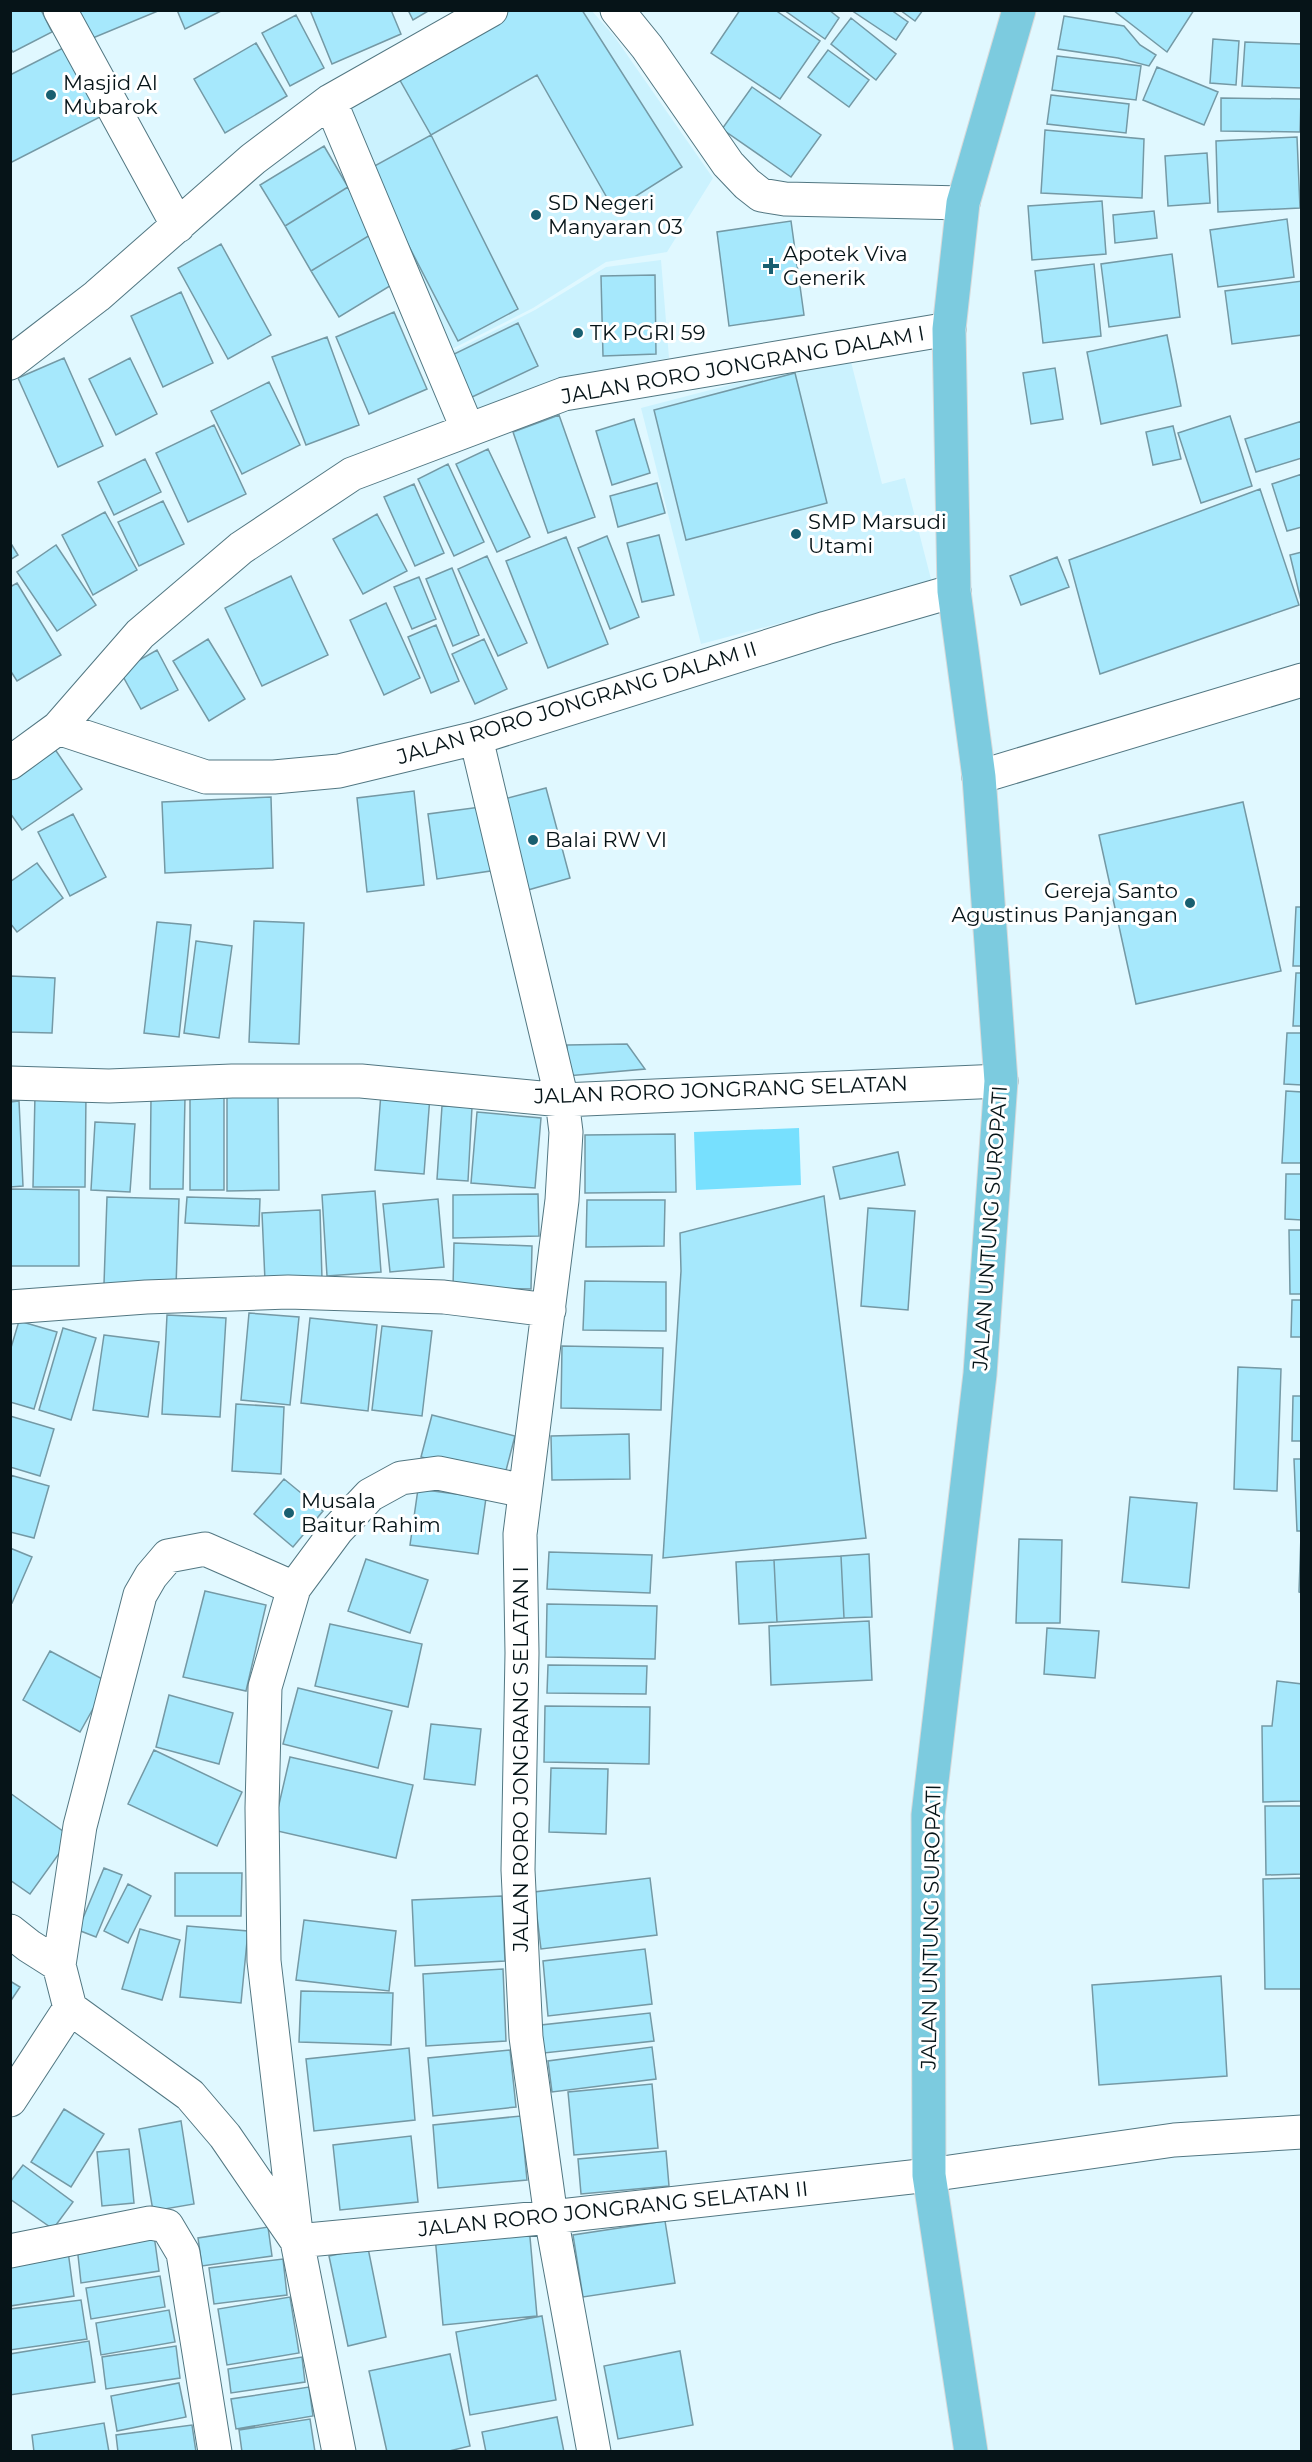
<svg xmlns="http://www.w3.org/2000/svg" width="1312" height="2462" font-family="Montserrat,sans-serif">
  <style>
    .built { fill: #cbf2fe }
    .green { fill: #77e0fe }
    .building { fill: #a6e8fc; stroke: #7499a5; stroke-width: 1.5 }
    .lines { fill: none; stroke-linecap: round; stroke-linejoin: round }
    .minor-casing { stroke: #527782; stroke-width: 35 }
    .major-casing { stroke: #d7d9da; stroke-width: 35 }
    .minor { stroke: #fff; stroke-width: 33 }
    .major { stroke: #7ccbdf; stroke-width: 33 }
    .poi-dot { fill: #195f70; stroke: #fff; stroke-width: 2 }
    .labels { text-anchor: middle; stroke-width: 6; stroke-linejoin: round; paint-order: stroke }
    .poi-label { font-size: 21px; fill: #061418; stroke: #fff; text-anchor: start }
    .street-label { font-size: 21px; fill: #061418; stroke: #fff }
  </style>
  <rect width="100%" height="100%" fill="#e0f8ff"/>
  <!-- built -->
  <path class="built" d="M497,11H592L614,36L713,178L667,252L606,262L533,308L448,351L336,119L396,68Z
    M661,260L669,358L592,373L473,419L444,356L535,310L606,267Z
    M849,354L882,484L905,478L932,583L701,644L641,408Z"/>
  <!-- green -->
  <path class="green" d="M799,1128L801,1185L696,1190L694,1132Z"/>
  <!-- building -->
  <path class="building" d="M10,10H41L52,32L13,52L10,48Z
    M76,10H158V11L88,40Z
    M177,10H223L185,29Z
    M310,10H391L401,34L332,64Z
    M408,10H430L413,20Z
    M510,10H582L682,167L614,210L537,75L431,135L397,75Z
    M740,10H775L820,41L780,99L711,53Z
    M784,10H829L839,18L825,39Z
    M851,10H891L908,22L896,40Z
    M900,10H923L915,21Z
    M1113,10H1194L1167,52Z
    M296,15L324,68L290,86L262,33Z
    M1064,16L1124,26L1140,45L1156,55L1149,66L1118,58L1058,49Z
    M851,18L896,54L876,80L831,44Z
    M1213,39L1239,41L1236,85L1210,83Z
    M1245,42L1302,44V88L1242,86Z
    M256,43L287,96L225,133L194,79Z
    M67,46L102,116L10,163V75Z
    M828,50L869,80L849,107L808,77Z
    M1057,56L1141,66L1136,100L1052,90Z
    M1157,67L1218,92L1204,125L1143,100Z
    M752,87L821,135L791,177L722,129Z
    M1051,95L1129,104L1126,133L1047,124Z
    M1221,98L1301,99L1300,132L1221,131Z
    M1045,130L1144,139L1142,198L1041,193Z
    M431,135L518,309L458,341L369,169Z
    M1297,137L1300,208L1218,212L1216,141Z
    M324,146L348,187L285,226L260,185Z
    M1207,153L1210,203L1168,206L1165,156Z
    M348,187L375,232L311,271L285,226Z
    M1102,201L1106,254L1032,260L1028,206Z
    M1154,211L1157,238L1115,243L1113,215Z
    M1287,219L1294,277L1218,287L1210,230Z
    M791,221L804,315L729,326L717,232Z
    M375,232L403,278L339,317L311,271Z
    M221,244L271,335L228,359L178,268Z
    M1172,254L1180,317L1109,327L1101,264Z
    M1094,264L1101,336L1043,343L1035,271Z
    M655,275L656,354L603,356L601,276Z
    M1302,281V335L1232,344L1225,291Z
    M181,292L213,363L163,387L131,316Z
    M394,312L427,389L369,414L336,337Z
    M518,323L538,366L470,398L450,356Z
    M1167,335L1181,406L1101,424L1087,352Z
    M327,337L359,425L306,445L272,357Z
    M64,358L103,446L58,467L18,378Z
    M130,358L157,414L116,435L89,379Z
    M1055,368L1063,419L1031,424L1023,373Z
    M795,373L827,503L686,540L654,410Z
    M269,382L300,445L242,474L211,411Z
    M559,415L595,517L548,533L513,432Z
    M1230,416L1252,486L1201,503L1178,433Z
    M634,419L650,473L612,485L596,431Z
    M1302,421V458L1256,472L1245,439Z
    M214,425L246,494L188,522L156,453Z
    M1173,426L1181,459L1153,465L1146,432Z
    M488,449L530,537L497,552L456,464Z
    M145,459L161,492L114,515L98,482Z
    M448,464L484,542L454,556L418,479Z
    M1302,474V527L1287,531L1272,484Z
    M657,483L665,513L618,527L610,496Z
    M414,484L444,553L415,566L384,497Z
    M1260,489L1299,605L1100,674L1069,560Z
    M163,501L184,544L139,566L118,522Z
    M105,512L137,570L93,595L62,535Z
    M377,514L407,571L363,594L333,539Z
    M659,535L674,595L642,602L627,543Z
    M607,536L639,617L610,629L578,548Z
    M566,537L608,644L548,668L506,561Z
    M10,542L18,555L10,560Z
    M56,545L96,605L57,631L17,572Z
    M1302,552V605L1290,555Z
    M487,556L527,643L498,656L458,569Z
    M1057,557L1069,587L1021,605L1010,576Z
    M452,568L479,635L453,646L426,579Z
    M291,576L328,655L262,686L225,608Z
    M419,577L436,619L412,629L394,587Z
    M17,583L61,655L17,681L10,670V587Z
    M386,603L420,678L384,695L350,620Z
    M436,625L459,681L431,693L408,637Z
    M208,639L245,699L209,721L173,661Z
    M484,639L507,689L475,704L452,654Z
    M157,650L178,690L141,709L120,671Z
    M50,742L82,789L22,830L10,813V769Z
    M546,788L570,878L521,892L497,801Z
    M414,791L424,885L367,892L357,798Z
    M271,797L273,868L165,873L162,802Z
    M1243,802L1281,971L1136,1004L1099,835Z
    M488,806L497,870L437,879L428,814Z
    M73,814L106,877L70,896L38,832Z
    M37,863L63,898L17,932L10,923V882Z
    M1296,907H1302V966H1293Z
    M254,921L304,923L299,1044L249,1042Z
    M157,922L191,925L179,1037L144,1033Z
    M196,941L232,946L219,1038L184,1033Z
    M1296,973H1302V1026H1293Z
    M10,976L55,978L52,1033L10,1032Z
    M1287,1033H1302V1085L1284,1084Z
    M627,1044L645,1069L567,1076V1045Z
    M190,1091H224V1190H190Z
    M1286,1091L1302,1092V1163H1282Z
    M278,1093L279,1190L227,1191V1094Z
    M381,1093L430,1096L424,1174L375,1170Z
    M35,1094H86L85,1187H33Z
    M151,1098H185L183,1189H150Z
    M19,1101L23,1186L10,1187V1102Z
    M442,1106L472,1107L468,1181L437,1179Z
    M477,1112L541,1118L535,1188L471,1183Z
    M95,1122L135,1124L130,1192L91,1190Z
    M675,1134L676,1192L585,1193V1135Z
    M898,1152L905,1185L840,1199L833,1167Z
    M1286,1174H1302V1220L1285,1219Z
    M10,1189L79,1190V1266H10Z
    M375,1191L381,1272L327,1276L322,1195Z
    M538,1194L539,1236L453,1238V1195Z
    M824,1196L866,1538L663,1558L681,1271L680,1233Z
    M107,1197L179,1199L176,1286L104,1284Z
    M187,1197L260,1199L259,1226L185,1223Z
    M438,1199L444,1267L390,1272L383,1204Z
    M587,1200H665L664,1246L586,1247Z
    M868,1208L915,1211L908,1310L861,1306Z
    M320,1210L322,1279L265,1281L262,1213Z
    M1289,1230H1302V1294H1290Z
    M454,1243L532,1246L531,1289L453,1287Z
    M585,1281L666,1282V1331L583,1330Z
    M1292,1300H1302V1337H1291Z
    M249,1313L299,1317L290,1405L241,1400Z
    M167,1315L226,1318L220,1417L162,1414Z
    M310,1318L377,1325L368,1411L301,1403Z
    M19,1321L57,1332L34,1409L10,1402V1351Z
    M382,1326L432,1331L422,1416L372,1410Z
    M63,1328L96,1338L71,1420L39,1410Z
    M104,1335L159,1342L148,1417L93,1410Z
    M562,1346L663,1348L661,1410L561,1408Z
    M1238,1367L1281,1369L1277,1491L1234,1489Z
    M1293,1396H1302V1441H1292Z
    M236,1404L284,1407L281,1474L232,1471Z
    M432,1415L515,1436L504,1478L421,1457Z
    M10,1416L54,1429L40,1476L10,1467Z
    M629,1434L630,1479L552,1480L551,1436Z
    M1294,1459H1302V1531H1297Z
    M10,1475L49,1486L34,1538L10,1532Z
    M284,1479L323,1511L293,1547L254,1514Z
    M418,1489L486,1498L478,1554L410,1545Z
    M1130,1497L1197,1503L1189,1588L1122,1582Z
    M1301,1535H1302V1593L1299,1592Z
    M1019,1539L1062,1540L1060,1623H1016Z
    M10,1548L32,1557L12,1603L10,1602Z
    M549,1552L652,1555L650,1593L547,1589Z
    M869,1554L872,1617L844,1618L841,1556Z
    M841,1556L844,1618L777,1622L774,1560Z
    M366,1559L428,1580L410,1633L348,1611Z
    M774,1560L777,1622L739,1624L736,1562Z
    M205,1591L266,1605L246,1691L183,1677Z
    M547,1604L657,1606L655,1659L546,1657Z
    M869,1621L872,1680L771,1685L769,1626Z
    M330,1624L422,1644L408,1707L315,1686Z
    M1047,1628L1099,1631L1095,1678L1044,1674Z
    M50,1651L108,1682L80,1732L23,1700Z
    M548,1665L647,1666L646,1694L547,1693Z
    M1277,1681L1302,1684V1801L1263,1802L1262,1726H1272Z
    M298,1688L392,1711L378,1768L283,1744Z
    M169,1695L233,1713L219,1764L156,1747Z
    M545,1706L650,1707L649,1764L544,1762Z
    M431,1724L481,1729L475,1785L424,1779Z
    M154,1750L242,1792L217,1846L128,1804Z
    M290,1757L413,1785L396,1858L273,1830Z
    M551,1768L608,1769L606,1834L549,1832Z
    M10,1793L71,1837L30,1894L10,1880Z
    M1265,1806H1302V1874L1266,1875Z
    M104,1868L122,1875L96,1937L78,1930Z
    M175,1873H242L241,1916H175Z
    M650,1878L657,1935L541,1949L534,1892Z
    M1302,1878V1989H1265L1263,1879Z
    M128,1884L151,1896L128,1943L104,1931Z
    M502,1896L505,1961L415,1966L412,1900Z
    M304,1920L396,1931L389,1991L296,1980Z
    M187,1926L248,1931L241,2003L180,1997Z
    M140,1929L180,1940L162,2000L122,1989Z
    M645,1949L652,2004L548,2016L543,1961Z
    M503,1969L506,2041L426,2046L423,1974Z
    M1221,1976L1227,2076L1099,2085L1092,1985Z
    M10,1981L20,1987L10,2002Z
    M301,1991L393,1993L391,2045L299,2042Z
    M650,2013L654,2041L544,2053L541,2025Z
    M652,2047L656,2079L552,2092L548,2061Z
    M409,2048L415,2120L314,2131L306,2059Z
    M510,2050L516,2107L433,2116L428,2058Z
    M652,2084L658,2148L574,2155L568,2092Z
    M64,2109L104,2134L71,2187L31,2162Z
    M521,2116L527,2180L438,2188L433,2125Z
    M181,2121L194,2204L153,2211L139,2129Z
    M411,2136L418,2202L340,2210L333,2145Z
    M129,2149L134,2203L102,2206L97,2152Z
    M666,2151L669,2186L581,2194L578,2159Z
    M23,2165L73,2202L53,2229L10,2199V2182Z
    M665,2221L675,2283L583,2297L573,2235Z
    M529,2226L537,2316L443,2325L435,2236Z
    M268,2227L272,2256L202,2266L198,2238Z
    M154,2235L159,2271L81,2283L77,2246Z
    M368,2248L386,2337L348,2346L329,2256Z
    M68,2251L74,2296L10,2306V2260Z
    M283,2259L287,2295L214,2304L209,2268Z
    M160,2276L165,2307L91,2319L86,2288Z
    M290,2297L299,2353L227,2365L218,2309Z
    M81,2300L87,2339L10,2350V2309Z
    M169,2310L175,2342L101,2355L96,2323Z
    M542,2316L556,2400L470,2415L456,2332Z
    M89,2341L95,2382L10,2395V2354Z
    M176,2346L180,2378L106,2389L102,2357Z
    M680,2351L693,2425L618,2439L604,2366Z
    M450,2354L470,2446L445,2452H387L369,2371Z
    M302,2357L305,2382L231,2393L228,2369Z
    M179,2383L186,2417L117,2431L111,2396Z
    M309,2387L313,2416L236,2429L231,2399Z
    M557,2417L564,2452H486L482,2432Z
    M310,2419L315,2452H242L239,2430Z
    M104,2423L109,2452H34L32,2435Z
    M192,2425L196,2452H118L116,2435Z"/>
  <g class="lines">
    <defs>
      <path id="minor" d="M60,10L178,226
        M617,10L647,47L728,164L747,184L761,195L785,199L963,203
        M330,101L468,430
        M10,363L97,296L253,159L330,101L491,10
        M58,728L206,777H274L339,771L476,738L826,628L954,591
        M476,738L562,1100L566,1132L562,1200L520,1534L522,1653L518,1870L526,2037L551,2217L594,2452
        M10,763L58,728L140,634L241,548L352,474L564,394L949,329
        M979,777L1302,680
        M10,1083L109,1086L232,1081H361L562,1100L1001,1081
        M10,1307L146,1297L288,1292L444,1297L549,1310
        M10,1931L29,1946L59,1965L70,2008L190,2095L225,2136L297,2241L551,2217L929,2175L1174,2140L1302,2132
        M59,1965L80,1826L140,1595L151,1576L168,1556L205,1549L294,1588
        M10,2100L70,2008
        M10,2251L150,2223L167,2226L183,2253L215,2452
        M339,2452L297,2241L264,1961L262,1808L265,1687L294,1588L337,1530L370,1495L401,1478L438,1473L525,1491"/>
      <path id="major" d="M971,2452L929,2175L928,1815L980,1374L1001,1081L979,777L954,591L949,329L963,203L1019,10"/>
    </defs>
    <!-- minor casing -->
    <use href="#minor" class="minor-casing"/>
    <!-- major casing -->
    <use href="#major" class="major-casing"/>
    <!-- minor -->
    <use href="#minor" class="minor"/>
    <!-- major -->
    <use href="#major" class="major"/>
  </g>
  <!-- markers -->
  <g class="poi-dot">
    <circle cx="51" cy="95" r="6"/>
    <circle cx="536" cy="215" r="6"/>
    <path d="M768 257h6v6h6v6h-6v6h-6v-6h-6v-6h6z"/>
    <circle cx="578" cy="333" r="6"/>
    <circle cx="796" cy="534" r="6"/>
    <circle cx="533" cy="840" r="6"/>
    <circle cx="1190" cy="903" r="6"/>
    <circle cx="289" cy="1513" r="6"/>
  </g>
  <g class="labels">
    <!-- poi labels -->
    <g class="poi-label">
      <text x="63" y="90">Masjid Al<tspan x="63" dy="24">Mubarok</tspan></text>
      <text x="548" y="210">SD Negeri<tspan x="548" dy="24">Manyaran 03</tspan></text>
      <text x="783" y="261">Apotek Viva<tspan x="783" dy="24">Generik</tspan></text>
      <text x="590" y="340">TK PGRI 59</text>
      <text x="808" y="529">SMP Marsudi<tspan x="808" dy="24">Utami</tspan></text>
      <text x="545" y="847">Balai RW VI</text>
      <text x="1178" y="898" text-anchor="end">Gereja Santo<tspan x="1178" dy="24">Agustinus Panjangan</tspan></text>
      <text x="301" y="1508">Musala<tspan x="301" dy="24">Baitur Rahim</tspan></text>
    </g>
    <!-- street labels -->
    <g class="street-label">
      <text transform="translate(743 365) rotate(-10)" y="7">JALAN RORO JONGRANG DALAM I</text>
      <text transform="translate(577 703) rotate(-17)" y="7">JALAN RORO JONGRANG DALAM II</text>
      <text transform="translate(721 1090) rotate(-2)" y="7">JALAN RORO JONGRANG SELATAN</text>
      <text transform="translate(990 1228) rotate(-86)" y="7">JALAN UNTUNG SUROPATI</text>
      <text transform="translate(521 1759) rotate(-90)" y="7">JALAN RORO JONGRANG SELATAN I</text>
      <text transform="translate(931 1927) rotate(-89)" y="7">JALAN UNTUNG SUROPATI</text>
      <text transform="translate(613 2209) rotate(-6)" y="7">JALAN RORO JONGRANG SELATAN II</text>
    </g>
  </g>
  <!-- border -->
  <rect width="1312" height="2462" fill="none" stroke="#061418" stroke-width="24"/>
</svg>
